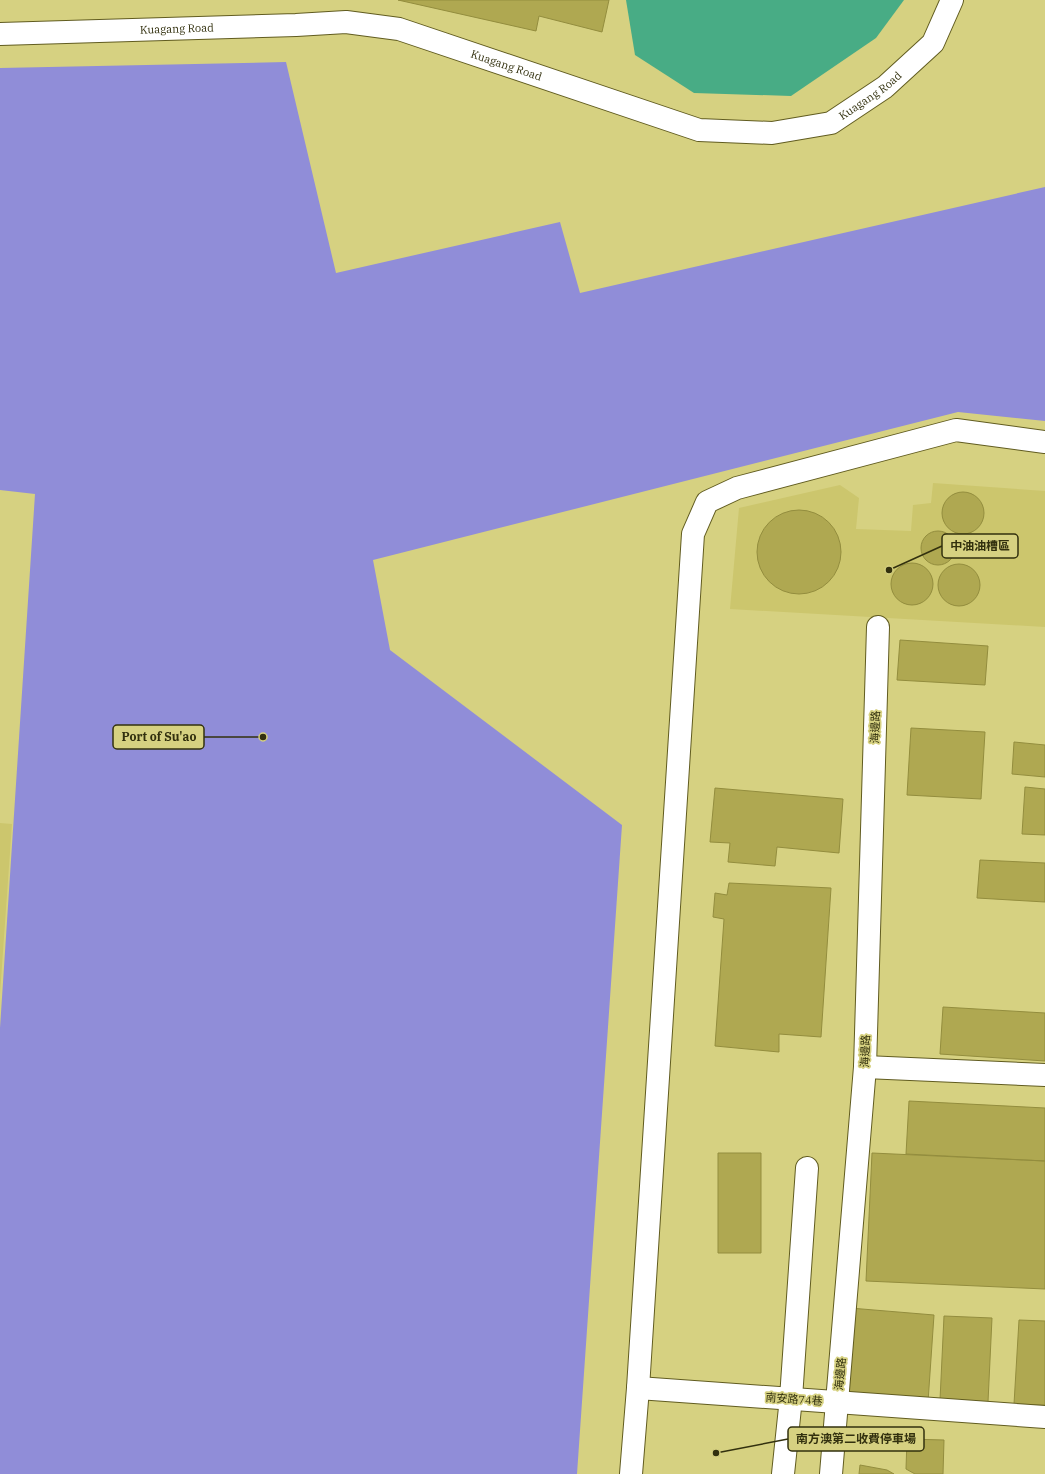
<svg xmlns="http://www.w3.org/2000/svg" width="1045" height="1474" font-family="'IBM Plex Serif','Noto Sans TC',serif">
  <style>
    .built { fill: #ccc66d }
    .forest { fill: #48ac85 }
    .water { fill: #908dd8 }
    .building { fill: #afa851; stroke: #938d3e }
    .lines { fill: none; stroke-linecap: round; stroke-linejoin: round }
    .minor-casing { stroke: #615c20; stroke-width: 24 }
    .minor { stroke: #fff; stroke-width: 22 }
    .labels { text-anchor: middle; stroke-width: 3.5; stroke-linejoin: round; paint-order: stroke }
    .street-label { font-size: 11px; fill: #32300e; stroke: #d6d181 }
    .leader { fill: none; stroke: #32300e; stroke-width: 1.5 }
    .callout-dot { fill: #32300e; stroke: #d6d181; stroke-width: 1.5 }
    .callout { fill: #d6d181; stroke: #32300e; stroke-width: 1.5 }
    .callout-label { font-size: 12px; text-anchor: middle; font-weight: bold; fill: #32300e }
  </style>
  <rect width="100%" height="100%" fill="#d6d181"/>
  <!-- built -->
  <path class="built" d="M933,483L1045,491V627L730,609L739,508L840,485L859,498L856,529L911,531L913,505L931,503Z
    M0,823L12,824L0,994Z"/>
  <!-- forest -->
  <path class="forest" d="M626,0H904L876,38L791,96L694,93L635,55Z"/>
  <!-- water -->
  <path class="water" d="M286,62L336,273L560,222L580,293L1045,187V421L958,412L373,560L390,650L622,825L577,1474H0V1028L35,494L0,490V68Z"/>
  <!-- building -->
  <path class="building" d="M398,0H609L602,32L539,16L536,31Z
    M942 513a21 21 0 1 1 42 0a21 21 0 1 1-42 0Z
    M757 552a42 42 0 1 1 84 0a42 42 0 1 1-84 0Z
    M921 548a17 17 0 1 1 34 0a17 17 0 1 1-34 0Z
    M891 584a21 21 0 1 1 42 0a21 21 0 1 1-42 0Z
    M938 585a21 21 0 1 1 42 0a21 21 0 1 1-42 0Z
    M900,640L988,646L985,685L897,680Z
    M911,728L985,732L981,799L907,795Z
    M1014,742L1045,745V777L1012,774Z
    M1025,787L1045,789V835L1022,834Z
    M715,788L843,799L839,853L777,847L775,866L728,862L730,843L710,842Z
    M980,860L1045,863V902L977,898Z
    M729,883L831,888L821,1037L779,1034V1052L715,1046L724,919L713,917L715,893L727,895Z
    M943,1007L1045,1013V1061L940,1054Z
    M909,1101L1045,1108V1161L906,1154Z
    M718,1153H761V1253H718Z
    M872,1153L1045,1161V1289L866,1281Z
    M850,1308L934,1315L928,1402L844,1396Z
    M944,1316L992,1318L988,1402L940,1400Z
    M1019,1320L1045,1321V1405L1014,1404Z
    M907,1439L944,1440L943,1474H915L906,1469Z
    M860,1465L887,1470L894,1474H859Z"/>
  <g class="lines">
    <defs>
      <g id="minor">
        <path id="s1" d="M0,34L296,25L346,22L399,29L699,130L772,133L831,123L885,87L933,43L952,0"/>
        <path d="M865,1067L1045,1075"/>
        <path d="M638,1388L1045,1417"/>
        <path d="M631,1474L638,1388L693,534L707,502L737,488L956,430L1045,442"/>
        <path d="M783,1474L791,1398L807,1168"/>
        <path d="M831,1474L865,1067L878,627"/>
      </g>
    </defs>
    <!-- minor casing -->
    <use href="#minor" class="minor-casing"/>
    <!-- minor -->
    <use href="#minor" class="minor"/>
  </g>
  <g class="labels">
    <!-- street labels -->
    <g class="street-label">
      <text dy="4" stroke="none"><textPath href="#s1" startOffset="177">Kuagang Road</textPath></text>
      <text dy="4" stroke="none"><textPath href="#s1" startOffset="513">Kuagang Road</textPath></text>
      <text dy="4" stroke="none"><textPath href="#s1" startOffset="897">Kuagang Road</textPath></text>
      <text transform="translate(875 727) rotate(-88)" y="4">海邊路</text>
      <text transform="translate(865 1051) rotate(-88)" y="4">海邊路</text>
      <text transform="translate(840 1374) rotate(-85)" y="4">海邊路</text>
      <text transform="translate(794 1399) rotate(4)" y="4">南安路74巷</text>
    </g>
  </g>
  <!-- callouts -->
  <path class="leader" d="M889 570L942 546M263 737L204 737M716 1453L788 1439"/>
  <g class="callout-dot">
    <circle cx="889" cy="570" r="4"/>
    <circle cx="263" cy="737" r="4"/>
    <circle cx="716" cy="1453" r="4"/>
  </g>
  <g class="callout">
    <rect x="942" y="534" width="76" height="24" rx="4"/>
    <rect x="113" y="725" width="91" height="24" rx="4"/>
    <rect x="788" y="1427" width="136" height="24" rx="4"/>
  </g>
  <g class="callout-label">
    <text x="980" y="550">中油油槽區</text>
    <text x="159" y="741">Port of Su'ao</text>
    <text x="856" y="1443">南方澳第二收費停車場</text>
  </g>
</svg>
